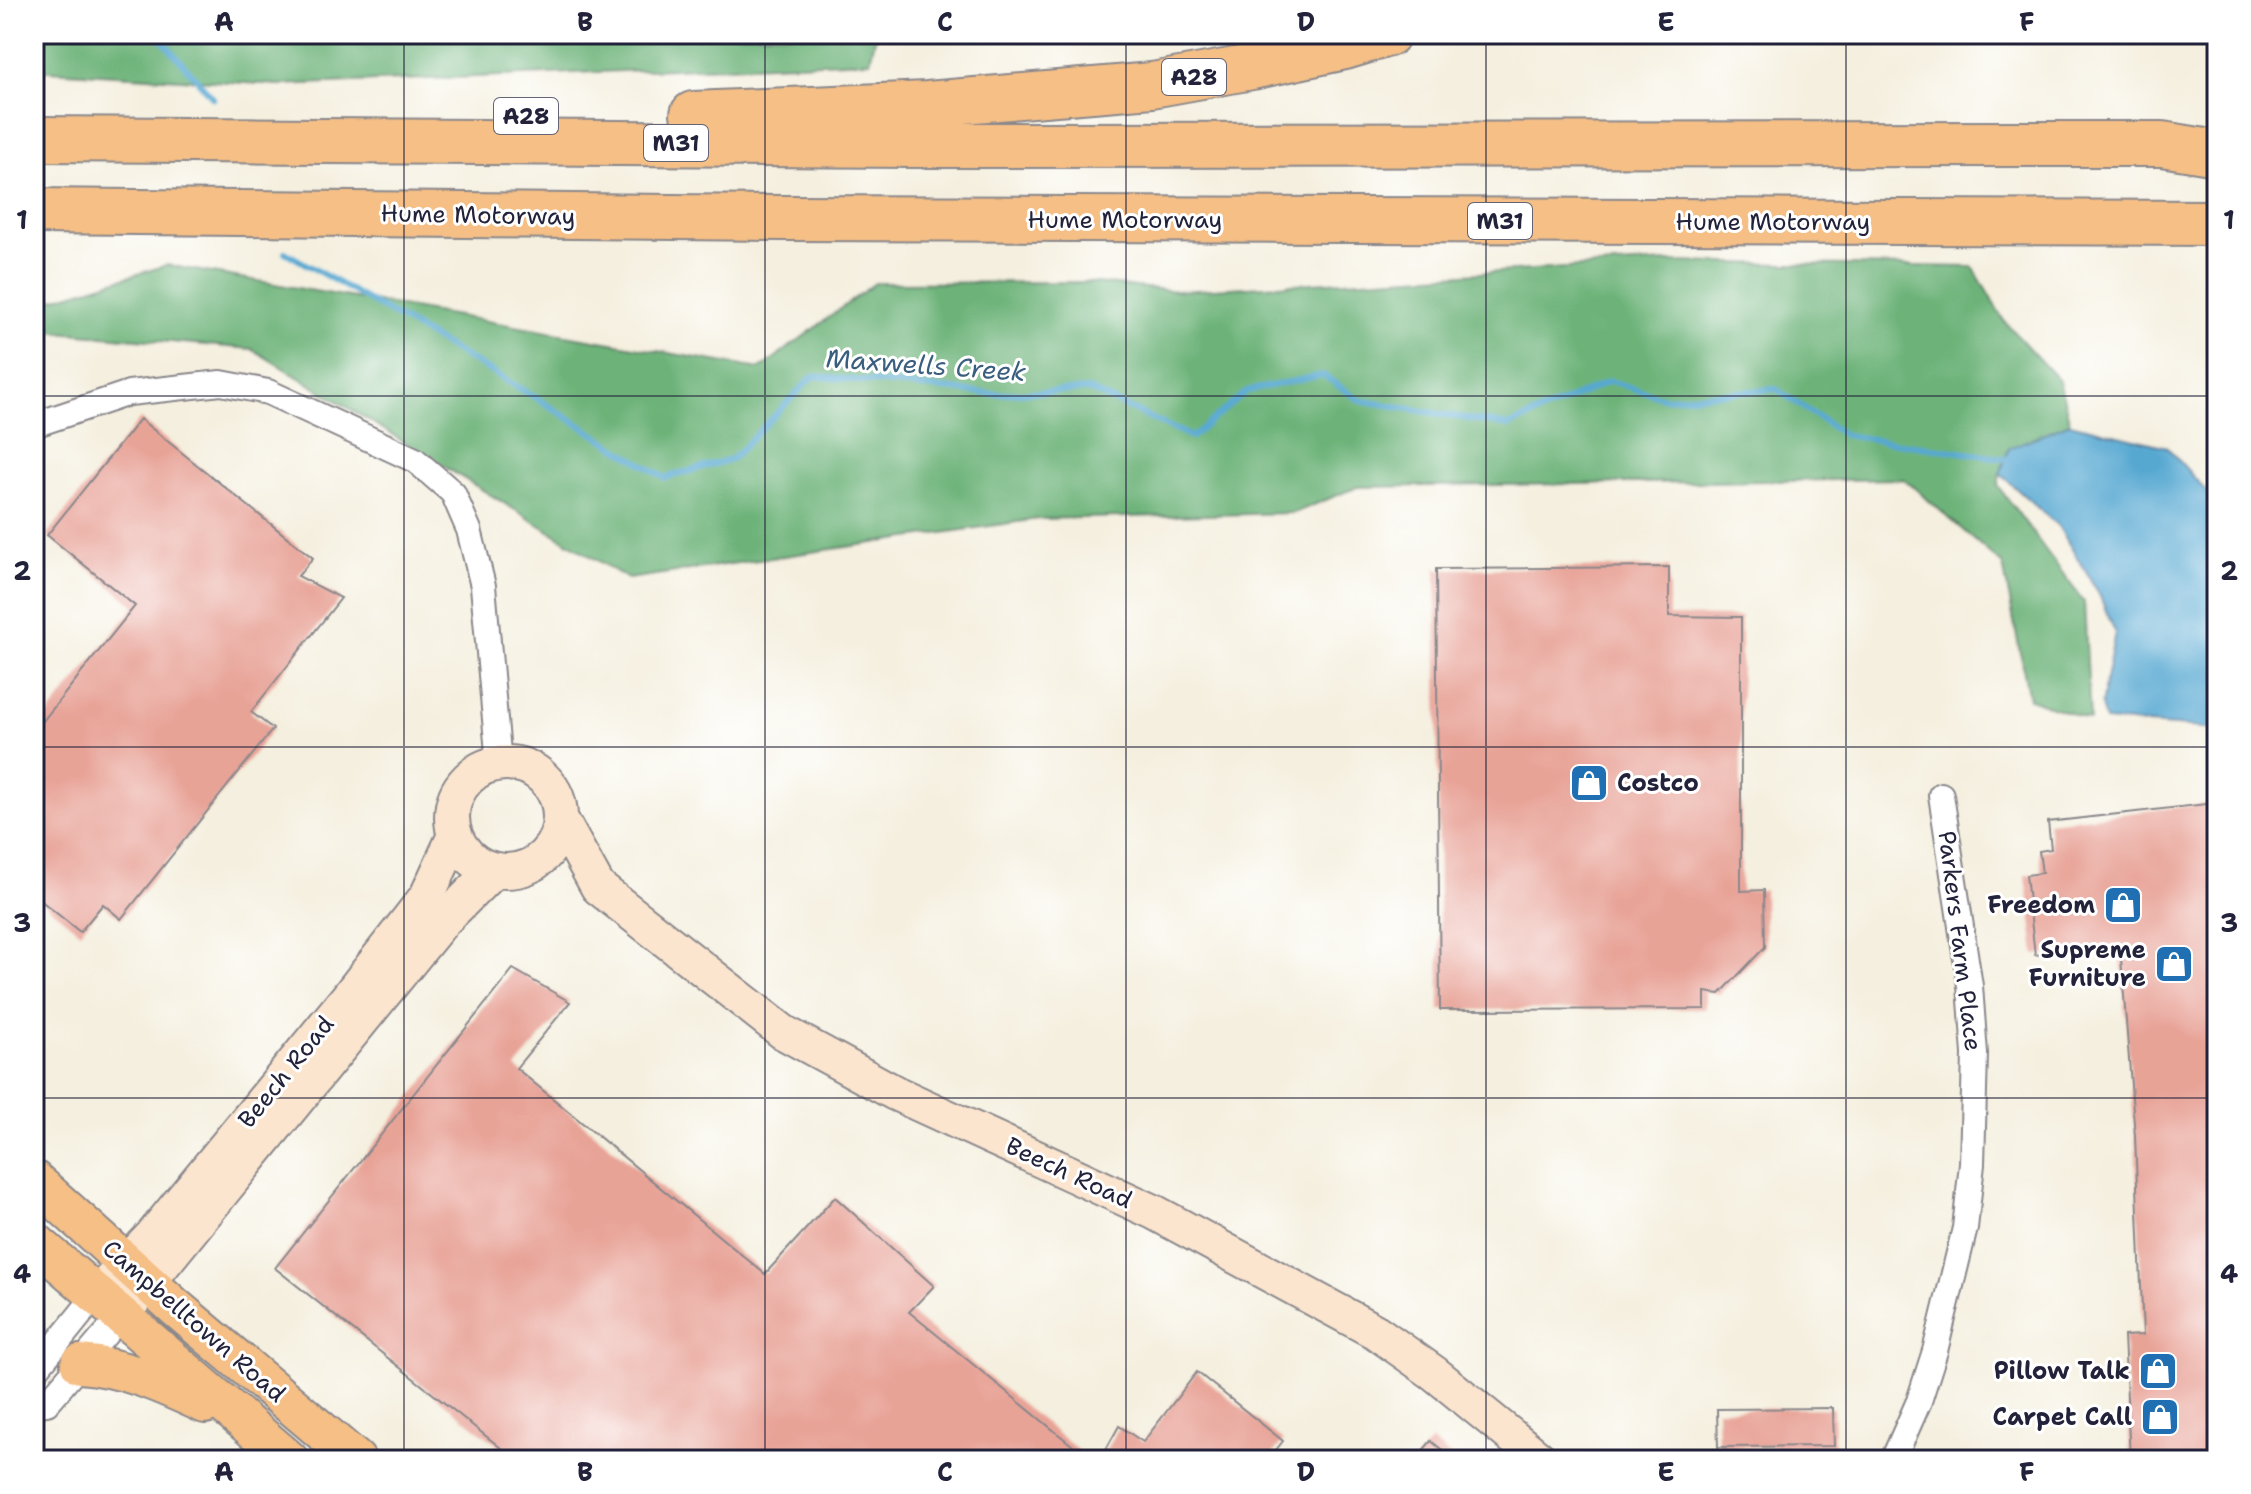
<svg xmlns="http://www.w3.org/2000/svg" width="2251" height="1494" font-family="'Shantell Sans',sans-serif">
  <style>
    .forest { fill: #6db379; stroke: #486a5a; stroke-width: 2 }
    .water { fill: #56a8d1; stroke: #3c6586; stroke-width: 2 }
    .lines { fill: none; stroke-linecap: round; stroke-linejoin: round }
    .stream { stroke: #56a8d1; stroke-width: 6 }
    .building { fill: #e8a397 }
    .street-casing { stroke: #8b888c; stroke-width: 28 }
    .secondary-casing { stroke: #8b888c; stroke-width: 38 }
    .primary-casing { stroke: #8b888c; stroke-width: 42 }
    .highway-casing { stroke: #8b888c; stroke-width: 48 }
    .street { stroke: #fff; stroke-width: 24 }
    .secondary { stroke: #fbe5cf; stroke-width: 34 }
    .primary { stroke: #f5bf86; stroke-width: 38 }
    .highway { stroke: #f5bf86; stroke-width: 44 }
    .grid { fill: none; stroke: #22223b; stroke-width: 2; stroke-opacity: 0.55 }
    .labels { text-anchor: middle; stroke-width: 6; stroke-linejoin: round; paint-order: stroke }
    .shield { fill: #fff; stroke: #646476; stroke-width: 2 }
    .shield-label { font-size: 22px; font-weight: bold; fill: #22223b }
    .street-label { font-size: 24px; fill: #22223b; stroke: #fff }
    .poi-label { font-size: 24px; font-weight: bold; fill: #22223b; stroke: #fff; text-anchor: end }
    .water-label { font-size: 26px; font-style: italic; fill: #395e7e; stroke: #fff }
    .neatline { fill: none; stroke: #22223b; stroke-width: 3 }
    .grid-label { font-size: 26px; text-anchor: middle; font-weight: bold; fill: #22223b }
  </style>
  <rect width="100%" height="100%" fill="#fff"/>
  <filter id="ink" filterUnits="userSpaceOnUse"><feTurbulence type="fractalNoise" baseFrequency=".0125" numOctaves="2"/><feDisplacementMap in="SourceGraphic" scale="16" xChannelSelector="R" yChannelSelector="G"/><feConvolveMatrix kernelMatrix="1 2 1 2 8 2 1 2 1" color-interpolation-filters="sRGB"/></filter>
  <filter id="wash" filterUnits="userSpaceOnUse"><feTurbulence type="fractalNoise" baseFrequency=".006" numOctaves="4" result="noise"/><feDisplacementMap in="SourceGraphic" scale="32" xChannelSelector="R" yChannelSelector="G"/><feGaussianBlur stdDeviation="1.8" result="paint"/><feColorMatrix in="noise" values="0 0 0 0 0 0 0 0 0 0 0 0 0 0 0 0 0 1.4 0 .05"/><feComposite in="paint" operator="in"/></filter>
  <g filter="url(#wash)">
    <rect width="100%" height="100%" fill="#f4efde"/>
    <!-- forest -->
    <path class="forest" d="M34,34H876L870,61L279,85L34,70Z
      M1668,262L1973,267L2004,321L2059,381L2070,423L2009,448L2000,474L1998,486L2084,602L2090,720L2029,699L2003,565L1904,479L1357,487L1294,513L1038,519L628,579L252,349L34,330V305L167,265L760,369L875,283L1085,282L1178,291Z"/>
    <!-- water -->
    <path class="water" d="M2070,423L2167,447L2206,491L2217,531V729L2105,721L2101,705L2115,632L2098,592L2058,526L2000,474L2009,448Z"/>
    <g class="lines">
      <!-- stream -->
      <path class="stream" d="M157,34L213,98
        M285,252L533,396L665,478L732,459L813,376L992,394L1089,390L1192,437L1247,391L1323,375L1359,400L1509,426L1610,381L1665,398L1776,389L1844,435L2014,460"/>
    </g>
    <g id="blocks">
      <!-- building -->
      <path class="building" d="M140,419L313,558L298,576L341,598L251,712L273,729L121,919L103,904L80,932L34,895V732L135,606L47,535Z
        M1669,567V616L1741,617V891L1764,890L1765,947L1720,994L1705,992V1009L1440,1010L1436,569Z
        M2215,803L2217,824V1460H2130L2124,1336L2143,1335L2135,1136L2120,945L2035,955L2026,875L2042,873L2039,851L2051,849L2048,822Z
        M513,969L570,1002L516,1068L765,1274L835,1197L934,1286L909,1312L1090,1460H516L275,1268Z
        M1197,1372L1283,1441L1268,1460H1100L1119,1426L1143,1442Z
        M1833,1408L1834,1446L1718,1447L1717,1409Z
        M1431,1441L1455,1460H1415Z"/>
    </g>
  </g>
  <g filter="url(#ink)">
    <use href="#blocks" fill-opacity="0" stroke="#8b888c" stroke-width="2"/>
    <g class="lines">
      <defs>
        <path id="street" d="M34,425L129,393L221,383L268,392L415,460L453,493L469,530L483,586L499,764
          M34,1372L96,1295
          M34,1405L47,1403L121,1316
          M1893,1460L1919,1401L1935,1351L1965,1228L1972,1164L1975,1054L1970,986L1941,795"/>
        <path id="secondary" d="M452 817a54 54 0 1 1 108 0a54 54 0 1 1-108 0Z
          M560,818L598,887L783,1032L895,1093L1154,1212L1376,1332L1434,1373L1541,1460
          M96,1295L153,1235L348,997L427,896L455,835
          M121,1316L442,922L494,870"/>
        <path id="primary" d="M34,1180L175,1307L356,1460
          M34,1241L289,1460
          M80,1364C125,1367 164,1385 205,1404"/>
        <path id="highway" d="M693,114L927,104L1152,85L1252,67L1345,47L1388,34
          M34,139L913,145L2162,144L2217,153
          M34,211L783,218L2217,223"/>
      </defs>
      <!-- street casing -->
      <use href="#street" class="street-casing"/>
      <!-- secondary casing -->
      <use href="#secondary" class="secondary-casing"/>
      <!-- primary casing -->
      <use href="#primary" class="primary-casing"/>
      <!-- highway casing -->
      <use href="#highway" class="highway-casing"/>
      <!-- street -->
      <use href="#street" class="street"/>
      <!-- secondary -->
      <use href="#secondary" class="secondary"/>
      <!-- primary -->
      <use href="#primary" class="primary"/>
      <!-- highway -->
      <use href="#highway" class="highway"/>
    </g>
  </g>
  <!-- grid -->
  <path class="grid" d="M404,34V1460M765,34V1460M1126,34V1460M1486,34V1460M1846,34V1460M34,396H2217M34,747H2217M34,1098H2217"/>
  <!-- icons -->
  <defs>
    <symbol id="shop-square" viewBox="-11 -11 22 22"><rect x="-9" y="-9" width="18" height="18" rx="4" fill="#1f6fb2" stroke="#fff"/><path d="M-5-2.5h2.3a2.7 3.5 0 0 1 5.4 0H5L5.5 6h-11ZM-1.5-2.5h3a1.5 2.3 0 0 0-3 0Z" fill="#fff"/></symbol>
  </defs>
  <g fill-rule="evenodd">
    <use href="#shop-square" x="1567" y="761" width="44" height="44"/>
    <use href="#shop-square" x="2101" y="883" width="44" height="44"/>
    <use href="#shop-square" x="2152" y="942" width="44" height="44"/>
    <use href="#shop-square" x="2136" y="1349" width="44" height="44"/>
    <use href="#shop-square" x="2138" y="1395" width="44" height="44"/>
  </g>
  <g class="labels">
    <!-- shield labels -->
    <g class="shield">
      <rect x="1162" y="59" width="64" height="36" rx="6"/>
      <rect x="494" y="98" width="64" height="36" rx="6"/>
      <rect x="644" y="125" width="64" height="36" rx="6"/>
      <rect x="1468" y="203" width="64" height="36" rx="6"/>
    </g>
    <g class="shield-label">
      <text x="1194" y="85">A28</text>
      <text x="526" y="124">A28</text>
      <text x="676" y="151">M31</text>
      <text x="1500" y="229">M31</text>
    </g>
    <!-- street labels -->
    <g class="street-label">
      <text transform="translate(478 215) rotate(1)" y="8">Hume Motorway</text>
      <text x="1125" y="228">Hume Motorway</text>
      <text x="1773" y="230">Hume Motorway</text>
      <text transform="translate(1960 941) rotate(83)" y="8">Parkers Farm Place</text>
      <text transform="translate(286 1072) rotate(-51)" y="8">Beech Road</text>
      <text transform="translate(1069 1173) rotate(25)" y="8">Beech Road</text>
      <text transform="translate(194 1321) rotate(41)" y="8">Campbelltown Road</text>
    </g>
    <!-- poi labels -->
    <g class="poi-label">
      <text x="1617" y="791" text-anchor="start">Costco</text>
      <text x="2095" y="913">Freedom</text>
      <text x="2146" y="958">Supreme<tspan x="2146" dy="28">Furniture</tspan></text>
      <text x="2130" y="1379">Pillow Talk</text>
      <text x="2132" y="1425">Carpet Call</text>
    </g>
    <!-- water labels -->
    <g class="water-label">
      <text transform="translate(926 365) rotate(4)" y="9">Maxwells Creek</text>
    </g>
  </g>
  <!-- margin -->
  <rect width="2251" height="1494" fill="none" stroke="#fff" stroke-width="88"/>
  <rect x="44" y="44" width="2163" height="1406" class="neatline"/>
  <g class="grid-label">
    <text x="224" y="31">A</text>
    <text x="585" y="31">B</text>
    <text x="945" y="31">C</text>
    <text x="1306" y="31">D</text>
    <text x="1666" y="31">E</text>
    <text x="2027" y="31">F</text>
    <text x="22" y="229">1</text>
    <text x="2229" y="229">1</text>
    <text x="22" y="580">2</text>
    <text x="2229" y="580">2</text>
    <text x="22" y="932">3</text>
    <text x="2229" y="932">3</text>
    <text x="22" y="1283">4</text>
    <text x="2229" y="1283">4</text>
    <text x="224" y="1481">A</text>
    <text x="585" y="1481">B</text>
    <text x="945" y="1481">C</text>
    <text x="1306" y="1481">D</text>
    <text x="1666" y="1481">E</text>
    <text x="2027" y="1481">F</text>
  </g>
</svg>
